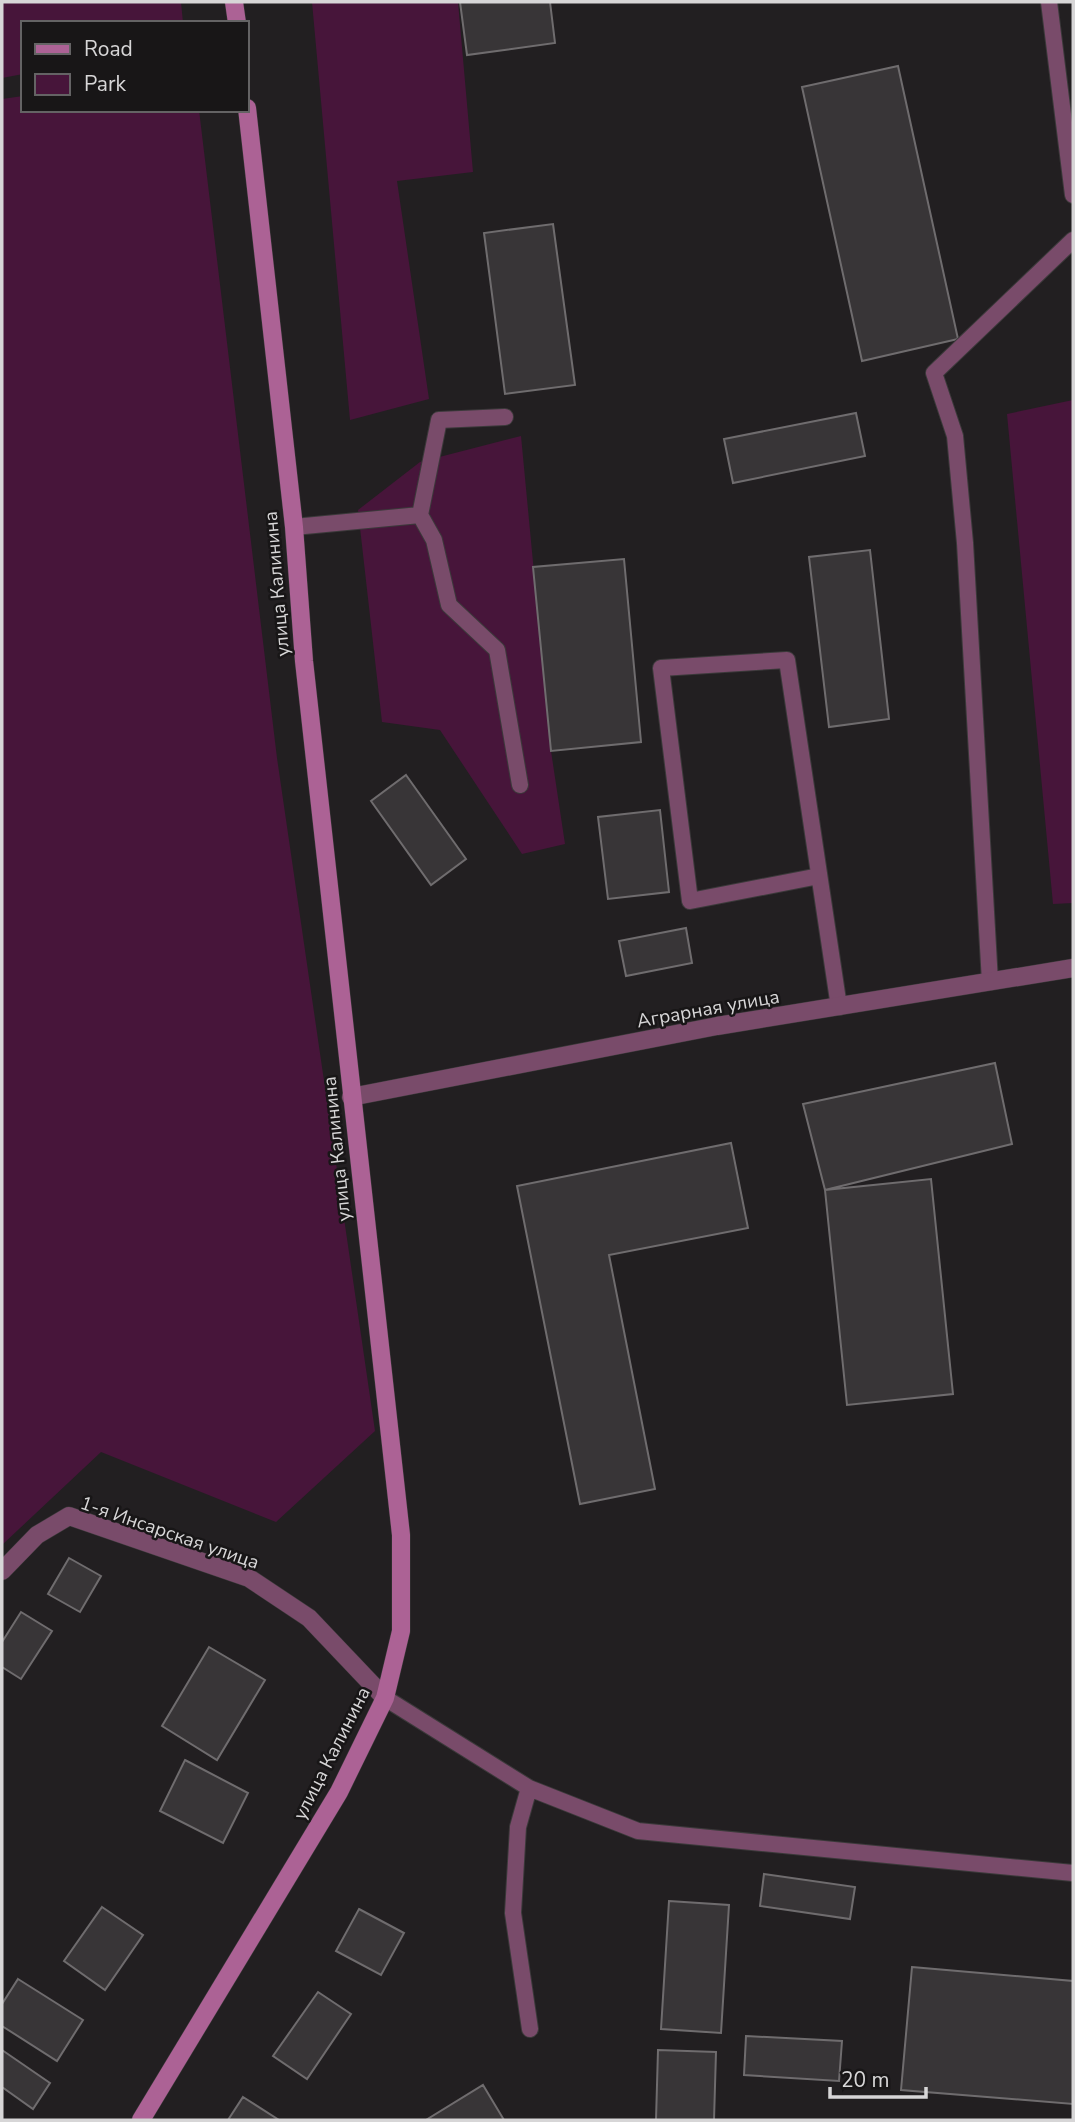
<svg xmlns="http://www.w3.org/2000/svg" width="1075" height="2122" font-family="'Nunito Sans',sans-serif">
  <style>
    .green { fill: #47153a }
    .building { fill: #383537; stroke: #6f6c6e; stroke-width: 2 }
    .lines { fill: none; stroke-linecap: round; stroke-linejoin: round }
    .service-casing { stroke: #3b393a; stroke-width: 18 }
    .minor-casing { stroke: #3b393a; stroke-width: 19 }
    .tertiary-casing { stroke: #3b393a; stroke-width: 19 }
    .secondary-casing { stroke: #3b393a; stroke-width: 19 }
    .service { stroke: #794b6a; stroke-width: 16 }
    .minor { stroke: #794b6a; stroke-width: 18 }
    .tertiary { stroke: #794b6a; stroke-width: 18 }
    .secondary { stroke: #ac6295; stroke-width: 18 }
    .labels { text-anchor: middle; stroke-width: 5; stroke-linejoin: round; paint-order: stroke }
    .street-label { font-size: 19px; fill: #d7d6d7; stroke: #181617 }
  </style>
  <rect width="100%" height="100%" fill="#221f21"/>
  <!-- green -->
  <path class="green" d="M2,2H181L183,23H23V74L2,78Z
    M312,2H458L473,172L397,181L429,399L350,420Z
    M23,96V110H199L277,758L375,1431L276,1522L101,1452L2,1545V99Z
    M1073,400V903L1053,904L1007,414Z
    M521,436L551,751L565,844L522,854L440,730L382,722L358,510L420,462Z"/>
  <!-- building -->
  <path class="building" d="M460,2H550L555,43L467,55Z
    M898,66L958,339L862,361L802,87Z
    M553,224L575,385L505,394L484,233Z
    M856,413L865,456L733,483L724,439Z
    M870,550L889,719L829,727L809,557Z
    M624,559L641,742L551,751L533,567Z
    M406,775L466,859L431,885L371,801Z
    M660,810L669,892L608,899L598,817Z
    M686,928L692,963L626,976L619,941Z
    M995,1063L1012,1144L825,1190L803,1104Z
    M731,1143L748,1228L609,1255L655,1489L580,1504L517,1186Z
    M931,1179L953,1394L847,1405L825,1190Z
    M69,1558L101,1576L80,1612L48,1594Z
    M21,1612L52,1631L21,1679L2,1667V1642Z
    M209,1647L265,1680L217,1760L162,1726Z
    M185,1760L248,1793L223,1843L160,1811Z
    M764,1874L855,1887L850,1919L760,1906Z
    M669,1901L729,1905L721,2033L661,2029Z
    M102,1907L143,1935L105,1990L64,1961Z
    M359,1909L404,1933L381,1975L336,1951Z
    M912,1967L1073,1981V2104L901,2090Z
    M18,1979L83,2020L57,2061L2,2026V2004Z
    M318,1992L351,2014L307,2079L273,2056Z
    M746,2036L842,2041L839,2081L744,2075Z
    M2,2050L50,2083L33,2109L2,2087Z
    M658,2050L716,2052L714,2120H656Z
    M483,2085L504,2120H426Z
    M243,2097L279,2120H228Z"/>
  <g class="lines">
    <defs>
      <path id="service" d="M1049,2L1073,195
        M420,515L434,540L449,605L497,650L520,785
        M294,527L420,515L439,420L505,417
        M819,876L690,901L661,668L787,660L839,1007
        M990,982L965,543L955,436L934,373L1073,240
        M385,1698L529,1788L638,1831L1073,1873
        M529,1788L518,1827L513,1913L530,2029"/>
      <path id="minor" d="M2,1571L37,1535L69,1516L249,1578L309,1618L385,1698"/>
      <path id="tertiary" d="M351,1097L717,1026L1073,968"/>
      <path id="secondary" d="M234,2L237,23
        M141,2120L339,1792L385,1698L401,1631V1535L304,661L294,527L247,108"/>
    </defs>
    <!-- service casing -->
    <use href="#service" class="service-casing"/>
    <!-- minor casing -->
    <use href="#minor" class="minor-casing"/>
    <!-- tertiary casing -->
    <use href="#tertiary" class="tertiary-casing"/>
    <!-- secondary casing -->
    <use href="#secondary" class="secondary-casing"/>
    <!-- service -->
    <use href="#service" class="service"/>
    <!-- minor -->
    <use href="#minor" class="minor"/>
    <!-- tertiary -->
    <use href="#tertiary" class="tertiary"/>
    <!-- secondary -->
    <use href="#secondary" class="secondary"/>
  </g>
  <g class="labels">
    <!-- street labels -->
    <g class="street-label">
      <text transform="translate(276 584) rotate(-95)" y="7">улица Калинина</text>
      <text transform="translate(708 1008) rotate(-10)" y="7">Аграрная улица</text>
      <text transform="translate(336 1149) rotate(-96)" y="7">улица Калинина</text>
      <text transform="translate(170 1532) rotate(19)" y="7">1-я Инсарская улица</text>
      <text transform="translate(331 1753) rotate(-63)" y="7">улица Калинина</text>
    </g>
  </g>
  <!-- border -->
  <rect width="1075" height="2122" fill="none" stroke="#d7d6d7" stroke-width="7"/>
  <!-- legend -->
  <rect x="21" y="21" width="228" height="91" fill="#181617" stroke="#646364" stroke-width="2"/>
  <rect x="35" y="44" width="35" height="10" fill="#ac6295" stroke="#646364" stroke-width="2"/>
  <text x="84" y="56" font-size="21" fill="#d7d6d7">Road</text>
  <rect x="35" y="74" width="35" height="21" fill="#47153a" stroke="#646364" stroke-width="2"/>
  <text x="84" y="91" font-size="21" fill="#d7d6d7">Park</text>
  <!-- scale -->
  <path d="M830 2087v10h96v-10" fill="none" stroke="#d7d6d7" stroke-width="3.5"/>
  <text x="841" y="2087" font-size="21" fill="#d7d6d7" stroke="#181617" stroke-width="5" paint-order="stroke">20 m</text>
</svg>
